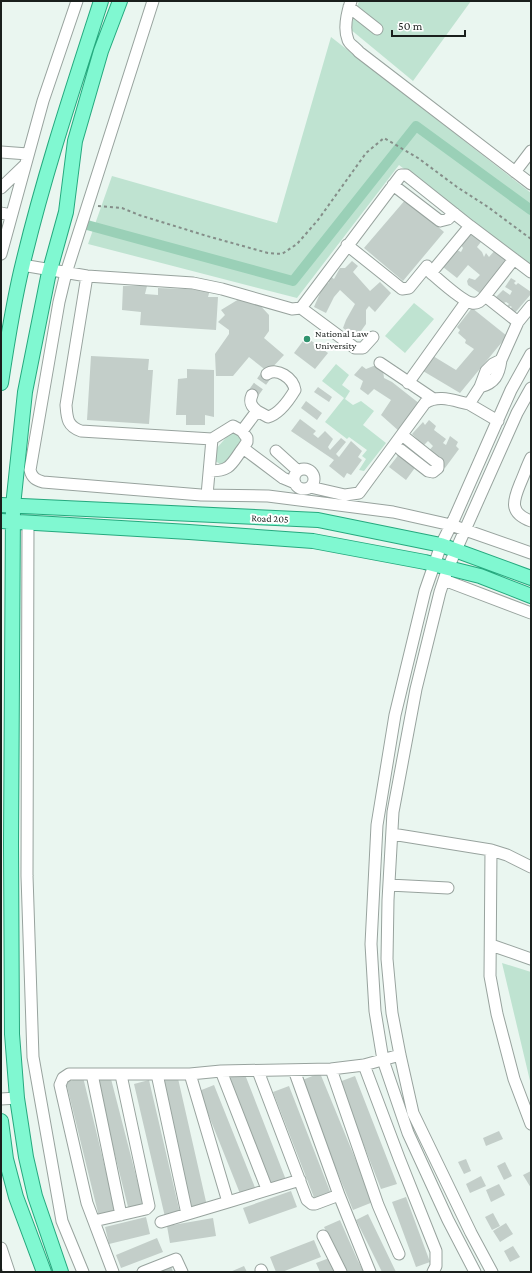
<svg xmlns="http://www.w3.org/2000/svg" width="532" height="1273" font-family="'Crimson Pro',serif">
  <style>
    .green { fill: #bfe3d1 }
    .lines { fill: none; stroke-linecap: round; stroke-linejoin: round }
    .canal { stroke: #9ad0b7; stroke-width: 10 }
    .building { fill: #c3cec9 }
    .minor-tunnel { stroke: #c0cbc6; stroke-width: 11; stroke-dasharray: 11 5.5; stroke-linecap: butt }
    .minor-casing { stroke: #98a39e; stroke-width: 13 }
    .major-casing { stroke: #25a97e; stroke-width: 16 }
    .path { stroke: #858e89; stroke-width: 2; stroke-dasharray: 3 3; stroke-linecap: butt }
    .minor { stroke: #fff; stroke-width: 11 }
    .major { stroke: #80f8d1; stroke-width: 14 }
    .poi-dot { fill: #2f936e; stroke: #fff; stroke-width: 1.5 }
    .labels { text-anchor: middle; stroke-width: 4; stroke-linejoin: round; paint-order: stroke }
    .poi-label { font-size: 10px; fill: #1a1f1c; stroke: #fff; text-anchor: start }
    .street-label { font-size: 10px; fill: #1a1f1c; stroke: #fff }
  </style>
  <rect width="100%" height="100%" fill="#eaf6f0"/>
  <!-- green -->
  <path class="green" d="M359,1H471L413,81L350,29Z
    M331,37L531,193V266L399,165L297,298L88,244L112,176L277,223Z
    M414,303L434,319L405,353L385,336Z
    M336,364L349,375L342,385L350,391L345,399L353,405L361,401L374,411L363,425L386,443L364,471L359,470L366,459L362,456L367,450L349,437L347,439L325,422L344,398L322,381Z
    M236,430L243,439L229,461L220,464L215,461L216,449L230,433Z
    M502,963L531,972V1085Z"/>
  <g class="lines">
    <!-- canal -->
    <path class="canal" d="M87,225L293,281L416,126L531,210"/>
  </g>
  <!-- building -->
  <path class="building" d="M406,199L444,232L403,281L364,248Z
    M473,230L484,238L477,247L482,252L484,257L486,253L489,257L497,248L509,260L481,294L468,285L467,281L469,278L475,280L480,275L468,265L457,278L443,267L457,250L461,252L463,248L461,245Z
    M352,261L358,266L353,272L370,291L380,282L391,293L375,312L369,306L366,310V324L356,338L343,328L346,320L355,304L340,290L334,297L326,313L314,307L324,284L329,283L326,279L328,275L334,279L340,268H345Z
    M511,278L516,281L514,283L516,285L518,283L531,292V294L514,314L509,310L512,307L510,306L508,309L506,307L509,304L506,302L502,304L495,298L503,290L510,295L512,291L505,287Z
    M123,286H147L145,294L158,295V288L210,290L208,297H218L216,330L140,325L141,312L122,310Z
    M239,299L256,301L269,315V331L264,338L284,355L268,372L249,357L233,376H216L215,354L229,334V330L218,322L225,315L221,310Z
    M472,308L507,336L460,393L423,371L433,356L456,370L474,349L465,343L466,340L458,333L460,330L457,327Z
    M306,337L328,353L315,369L294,353Z
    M91,356L149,359L148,370H153L149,424L87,420Z
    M376,365L383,370L384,378L392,382L420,404L400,432L381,415L391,400L374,389L368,395L360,389L363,381L354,375L362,366L366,369Z
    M187,369L214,370V417L205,415V425H186V415H176L178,379L187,378Z
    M318,387L332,397L329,402L314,392Z
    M306,401L322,413L317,420L301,408Z
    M300,419L316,431L313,434L318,438L325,431L333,439L328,447L330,450L341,438L346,442L336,454L339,457L351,441L362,451L358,457L362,460L351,475L347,473L344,478L329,466L334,460L291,431Z
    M429,420L436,426L434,430L446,439L443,443L446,445L450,436L458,442L456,446L459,449L445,468L427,453L433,446L428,441L422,447L415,443L418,440L412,434L423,422L425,425Z
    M400,453L417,465L406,480L389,467Z
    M244,1072L286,1180L271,1186L229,1078Z
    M320,1073L373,1202L353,1210L300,1081Z
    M177,1074L207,1206L192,1210L163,1077Z
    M110,1075L144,1207L129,1211L96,1079Z
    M355,1076L397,1184L381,1189L339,1082Z
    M83,1077L116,1213L99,1217L66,1082Z
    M149,1080L180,1213L165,1217L134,1084Z
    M214,1085L256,1190L241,1196L199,1091Z
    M289,1086L331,1194L315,1200L273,1092Z
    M499,1131L503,1139L486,1146L483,1138Z
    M466,1159L471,1171L464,1174L458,1162Z
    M505,1162L512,1176L504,1180L497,1166Z
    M531,1171V1188L523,1175Z
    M481,1176L486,1186L470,1193L466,1184Z
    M499,1184L505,1195L491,1202L486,1190Z
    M291,1191L297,1207L249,1224L243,1208Z
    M406,1197L430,1262L416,1267L392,1202Z
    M493,1213L500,1226L492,1230L485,1217Z
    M368,1214L396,1272H382L356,1220Z
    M146,1217L150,1234L109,1244L105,1227Z
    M213,1218L216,1236L170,1243L167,1226Z
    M340,1220L358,1261L364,1272H346L324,1227Z
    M506,1223L513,1234L500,1242L493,1231Z
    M157,1238L163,1252L121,1268L116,1255Z
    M314,1240L321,1257L282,1272H276L270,1257Z
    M513,1246L520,1257L510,1262L504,1251Z
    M332,1257L336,1272H320L316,1263Z
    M171,1266L173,1272H159Z
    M244,1266L247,1272H230Z"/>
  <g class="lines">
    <!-- minor-tunnel -->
    <path class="minor-tunnel" d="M252,395L267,374"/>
    <defs>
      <path id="minor" d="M153,1L66,273L59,302L30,470C32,478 36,480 43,482L201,495L268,496L393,512L451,525L531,553
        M351,1C347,13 343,28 348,40C349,44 356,48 359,52L531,184
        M349,7L377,29
        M1,152L28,154
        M515,172L531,151
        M393,185L440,221L448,219L454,213
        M1,188L25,165
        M1,213L11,215
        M470,226L431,273C439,280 463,302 472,303C478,304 481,301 485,296L518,322
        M347,245L402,289L409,288L427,266
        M1,254L43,101L77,1
        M22,265L87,276L193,283L222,289L292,309L301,308L401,175H406L470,226L531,272
        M87,276L66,405C67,418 67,426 81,431L212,439L207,495
        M485,296L514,259
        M301,308L355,348H363L373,337
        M380,363L432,398
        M408,383L466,302
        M480,387C495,383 499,375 501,360
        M252,395C249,402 251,406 257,411
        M498,421L469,404L480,387L486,371L493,364L501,360L518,322L531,306
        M212,439L233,426L242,431
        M243,448L247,442V438L242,431L257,411L268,417C279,414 289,400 295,390C293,378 277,367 267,374
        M401,450L428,471L433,472L438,468V463L436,462L402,435
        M276,451L298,471
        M531,458C527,466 524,475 520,484C513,501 509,513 531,521
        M294 479a10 10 0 1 1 20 0a10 10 0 1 1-20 0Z
        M210,471C231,471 231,464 243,448L283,478L295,483
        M310,487L345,495L359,493L425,403C439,394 454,401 469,404
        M28,523L27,876L33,1057L62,1221L83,1272
        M444,580L531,613
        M392,834L491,850L490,976L497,1014L514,1079L531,1124
        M491,850L507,855L531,867
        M389,885L448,888
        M491,945L531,959
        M364,1065L399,1158L436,1251V1266L433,1272
        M331,1069L378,1205L399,1254
        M221,1071L267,1189
        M258,1071L307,1200L312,1204H315L339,1195L294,1070
        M92,1074L121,1215
        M157,1074L187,1214
        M190,1074L228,1202L300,1180
        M1,1099L17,1098
        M339,1195L370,1272
        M94,1221L146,1209L149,1206L121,1075
        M161,1222L228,1202
        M323,1236L341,1272
        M1,1248L9,1272
        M261,1270L262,1272
        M113,1272L87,1203L60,1085L63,1078L69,1074H190L221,1071L331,1069L364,1065L400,1055
        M143,1272L176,1259L182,1272
        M475,1272L448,1220L408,1133L383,1060L375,1011L371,944L377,825L395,715L425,591L441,545L454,519L511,390L531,354
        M492,1272L471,1233L413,1113L400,1055L392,1013L387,959L388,900L393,812L416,689L440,592L448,568L517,413L531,388"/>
      <path id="major" d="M1,383C7,343 13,303 23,263C44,175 73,88 101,1
        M1,505L318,520L441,545L531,578
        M1,521L189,532L313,541L425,562L448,568L480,576L531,596
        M1,1121L6,1159L16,1197L44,1272
        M61,1272L35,1196L26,1157L17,1098L12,1034L11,845L13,506L25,392L48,277L66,212L75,141L101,51L120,1"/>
    </defs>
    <!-- minor casing -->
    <use href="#minor" class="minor-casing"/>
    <!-- major casing -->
    <use href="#major" class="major-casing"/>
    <!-- path -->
    <path class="path" d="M98,206L122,208L139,215L207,236L268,253L282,254L297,244L318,220L366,153L384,138L418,158L457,187L488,207L531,239"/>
    <!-- minor -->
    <use href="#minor" class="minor"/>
    <!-- major -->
    <use href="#major" class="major"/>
  </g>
  <!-- markers -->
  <circle class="poi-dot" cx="307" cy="339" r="4"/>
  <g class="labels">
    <!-- poi labels -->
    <g class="poi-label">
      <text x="315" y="337">National Law<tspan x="315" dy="12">University</tspan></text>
    </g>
    <!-- street labels -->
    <g class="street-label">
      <text transform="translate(270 518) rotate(2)" y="4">Road 205</text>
    </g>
  </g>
  <!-- border -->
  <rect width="532" height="1273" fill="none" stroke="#1a1f1c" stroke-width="4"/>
  <!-- scale -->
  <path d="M392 30v6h73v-6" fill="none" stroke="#1a1f1c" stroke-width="2"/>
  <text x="398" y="30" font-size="12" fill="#1a1f1c" stroke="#ffffff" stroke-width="3" paint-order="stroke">50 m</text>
</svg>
